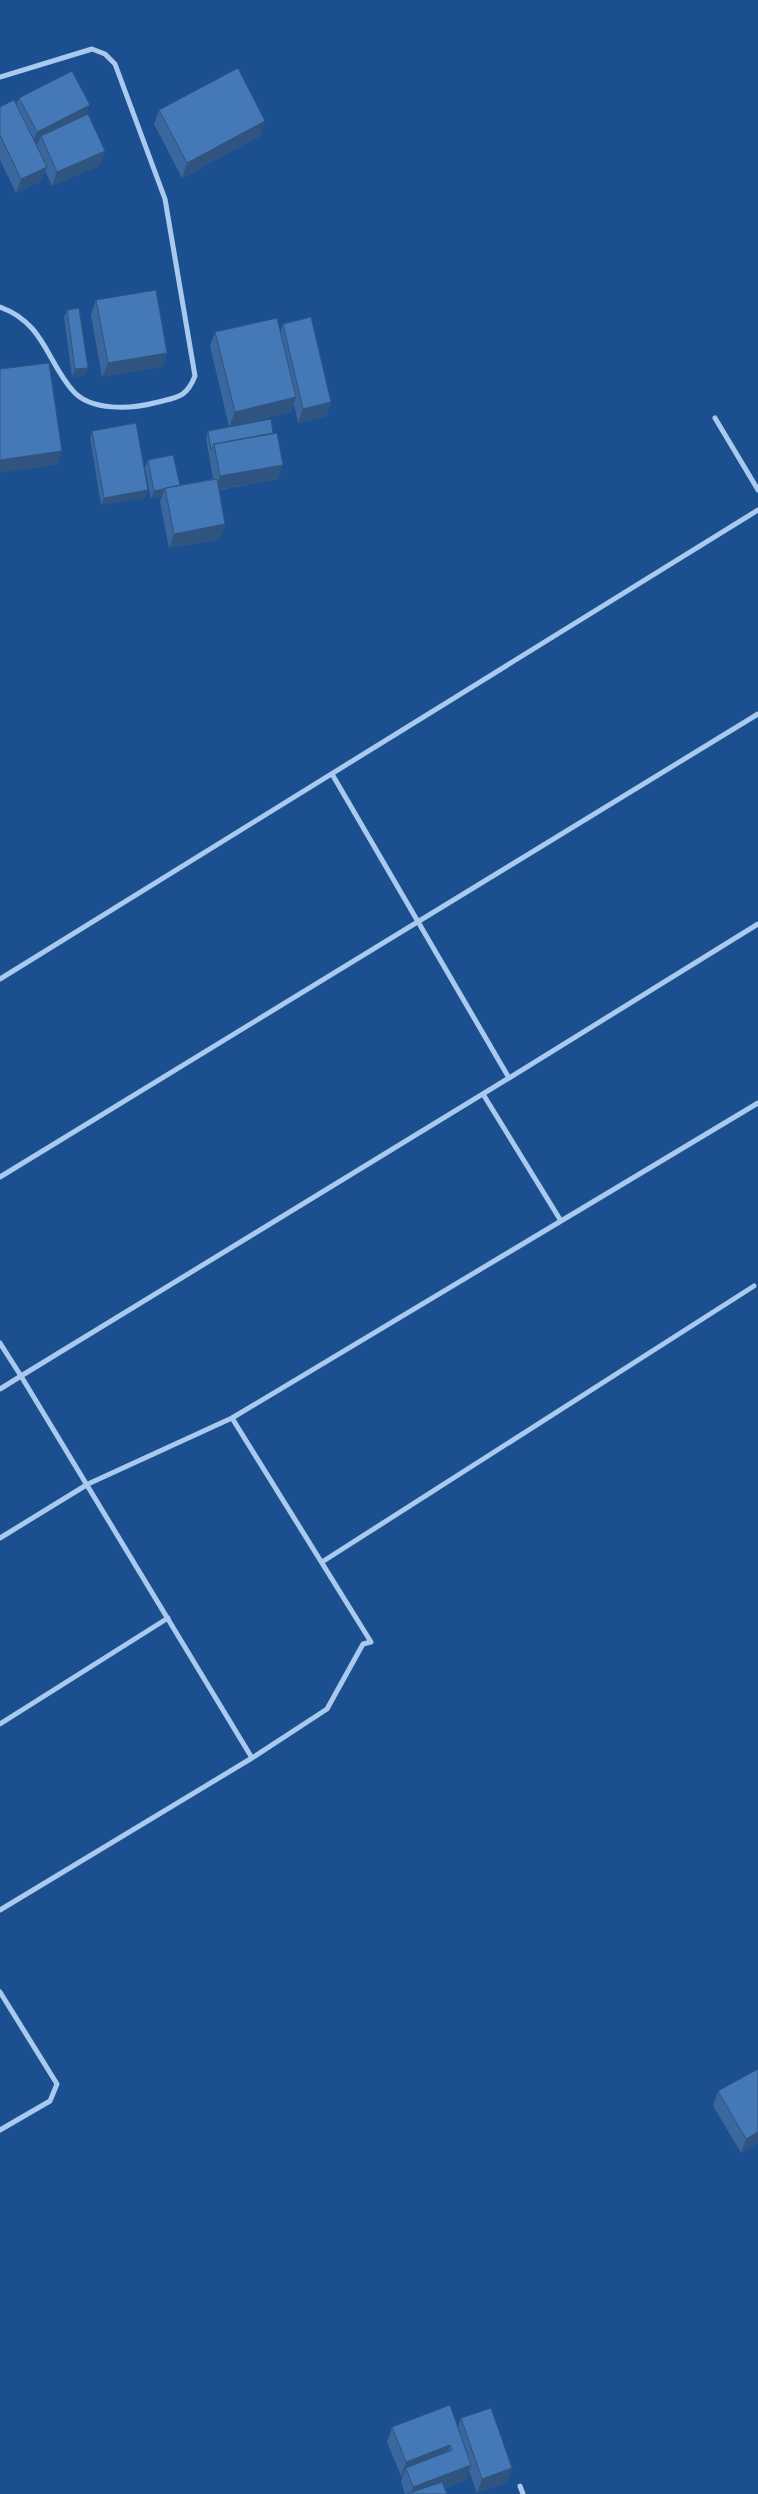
<svg xmlns="http://www.w3.org/2000/svg" width="758" height="2494" font-family="'IBM Plex Sans',sans-serif">
  <style>
    .lines { fill: none; stroke-linecap: round; stroke-linejoin: round }
    .street { stroke: #a9c9ee; stroke-width: 5 }
    .wall { fill: #3a679d }
    .shaded-wall { fill: #305480 }
    .building { fill: #4478b7; stroke: #305480 }
  </style>
  <rect width="100%" height="100%" fill="#1b4f8f"/>
  <g class="lines">
    <!-- street -->
    <path class="street" d="M0,77L92,49L105,54L115,64L165,199L195,376C186,399 176,397 154,403C131,409 92,411 74,392C47,363 45,323 0,307
      M715,418L758,490
      M332,774L509,1078L758,924
      M0,979L758,510
      M483,1094L561,1221
      M0,1177L758,714
      M0,1343L21,1376L509,1078
      M0,1389L21,1376L252,1758L327,1709L363,1644L371,1642L232,1418L88,1484L0,1538
      M232,1418L758,1103
      M322,1562L754,1286
      M0,1724L168,1618
      M0,1910L252,1758
      M0,1992L57,2084L50,2101L0,2130
      M520,2486L523,2494"/>
  </g>
  <!-- wall -->
  <path class="wall" d="M19,98L86,115L105,151L100,165L52,186L45,171L41,181L16,193L0,160V107L16,105Z
    M159,110L260,136L182,178L154,124Z
    M96,300L167,353L162,367L102,377L91,315Z
    M67,310L85,375L72,377L64,317Z
    M283,324L331,402L326,416L298,423L294,404L291,412L229,427L210,346L215,332H280Z
    M92,431L148,490L145,498L101,505L90,438Z
    M208,431L278,479L219,490L225,524L220,539L169,548L160,502L162,496L151,499L145,468L148,460L180,485L213,479L206,439Z
    M758,2069V2143L741,2153L713,2106L718,2091Z
    M461,2418L512,2468L507,2482L477,2493L469,2471L466,2480L445,2488L447,2494H405L401,2482L403,2475L401,2476L387,2442L392,2427H458Z"/>
  <!-- shaded-wall -->
  <path class="shaded-wall" d="M90,105L84,120L41,136L38,143L31,146L37,132Z
    M265,121L260,136L182,178L187,163Z
    M105,151L100,165L52,186L57,172Z
    M47,167L41,181L16,193L21,179Z
    M167,353L162,367L102,377L108,363Z
    M88,368L85,375L72,377L75,369Z
    M296,397L291,412L229,427L235,412Z
    M331,402L326,416L298,423L303,409Z
    M62,451L57,465L0,473V460Z
    M283,465L278,479L215,490L220,476Z
    M165,489L162,496L151,499L154,491Z
    M148,490L145,498L101,505L104,498Z
    M225,524L220,539L169,548L174,534Z
    M758,2132V2143L741,2153L746,2139Z
    M450,2445L445,2459L406,2468L403,2475L401,2476L406,2462Z
    M471,2465L466,2480L428,2494H411L413,2487Z
    M512,2468L507,2482L477,2493L482,2479Z"/>
  <!-- building -->
  <path class="building" d="M238,68L265,121L187,163L159,110Z
    M72,71L90,105L37,132L19,98Z
    M14,100L47,167L21,179L0,135V107Z
    M88,114L105,151L57,172L41,136Z
    M156,290L167,353L108,363L96,300Z
    M79,308L88,368L75,369L67,310Z
    M311,317L331,402L303,409L283,324Z
    M277,318L296,397L235,412L215,332Z
    M49,363L62,451L0,460V369Z
    M271,419L273,433L214,444L211,450L208,431Z
    M136,423L148,490L104,498L92,431Z
    M277,433L283,465L220,476L214,444Z
    M173,455L180,485L154,491L148,460Z
    M217,479L225,524L174,534L165,488Z
    M758,2069V2132L746,2139L718,2091Z
    M450,2405L471,2465L413,2487L406,2468L452,2450L450,2445L406,2462L392,2427Z
    M491,2408L512,2468L482,2479L461,2418Z
    M442,2482L447,2494H407Z"/>
</svg>
